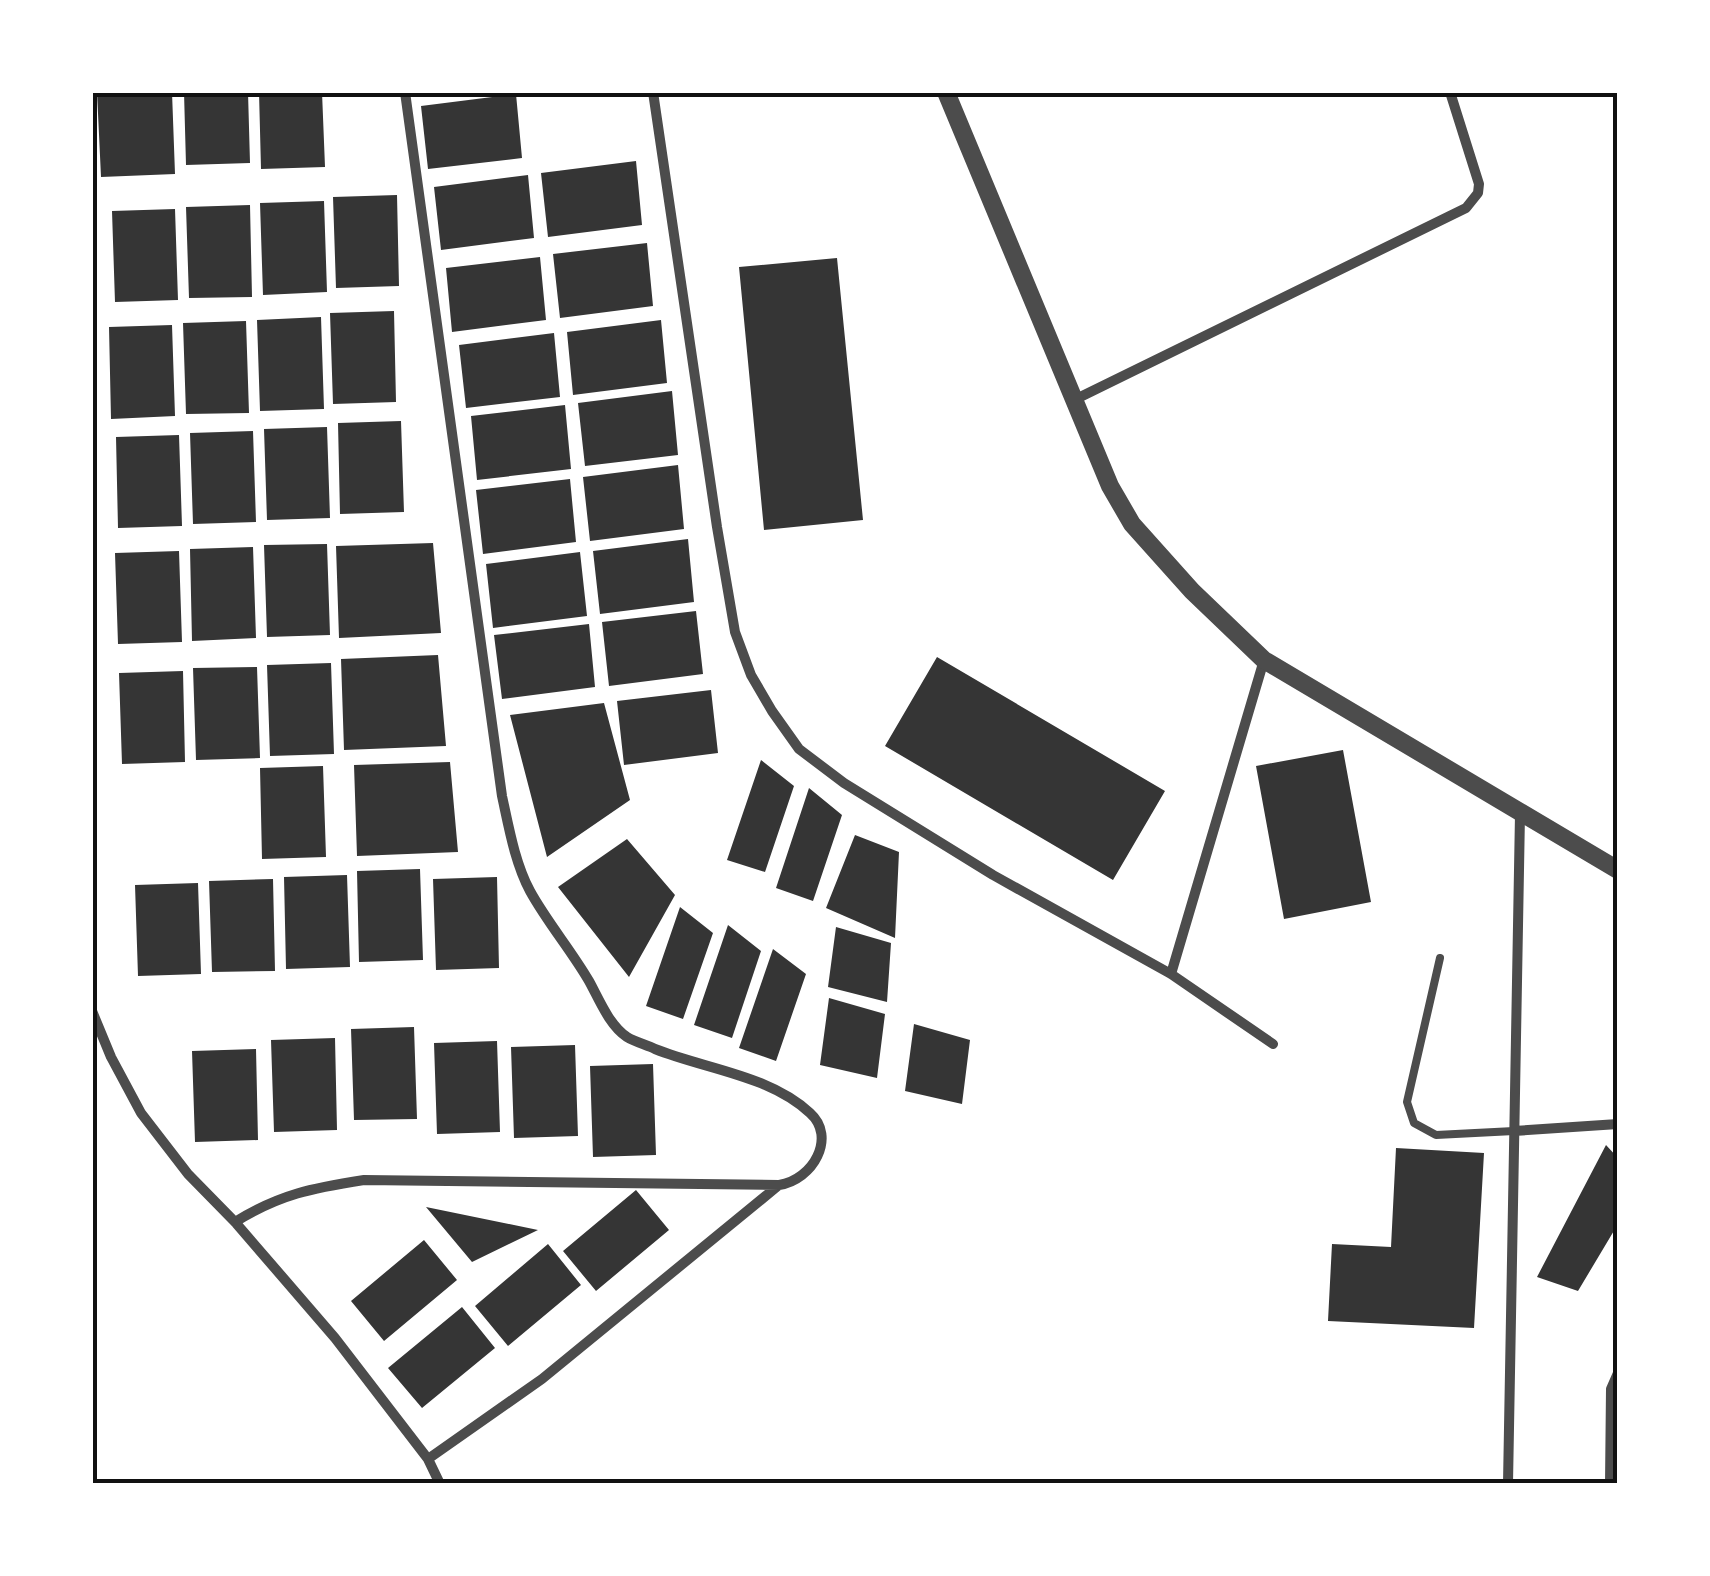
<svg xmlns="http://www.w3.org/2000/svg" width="1710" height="1576" font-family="'DejaVu Sans',sans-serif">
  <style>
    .building { fill: #353535 }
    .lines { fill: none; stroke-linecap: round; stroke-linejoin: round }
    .service { stroke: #4c4c4c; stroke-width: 8 }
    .minor { stroke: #4c4c4c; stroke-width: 10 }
    .tertiary { stroke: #4c4c4c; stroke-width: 18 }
    .neatline { fill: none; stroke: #111; stroke-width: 4 }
  </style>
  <rect width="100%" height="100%" fill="#fff"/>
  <!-- building -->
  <path class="building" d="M97,92H172L175,174L101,177Z
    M184,92H248L250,163L186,165Z
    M259,92H322L325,167L261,169Z
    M516,94L522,158L428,169L421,106Z
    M636,161L642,225L548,237L541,173Z
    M528,175L534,238L441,250L434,187Z
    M397,195L399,286L336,288L333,197Z
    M324,201L327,292L263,295L260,203Z
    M250,205L252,297L189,298L186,207Z
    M175,209L178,300L115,302L112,211Z
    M647,243L653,306L560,318L553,254Z
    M540,257L546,320L452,332L446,268Z
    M837,258L863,520L764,530L739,267Z
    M394,311L396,402L333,404L330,313Z
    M321,317L324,409L260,411L257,320Z
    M661,320L667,383L573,395L567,332Z
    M246,321L249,413L186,414L183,323Z
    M172,325L175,416L111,419L109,327Z
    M554,333L560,397L466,408L459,345Z
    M672,391L678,455L585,466L578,403Z
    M565,405L571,469L477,480L471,416Z
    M401,421L404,512L340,514L338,423Z
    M327,427L330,518L267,520L264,429Z
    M253,431L256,522L193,524L190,433Z
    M179,435L182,526L118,528L116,437Z
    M678,465L684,529L590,541L583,477Z
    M570,479L576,542L483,554L476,490Z
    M688,539L694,602L600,614L593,551Z
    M433,543L441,633L339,638L336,546Z
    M327,544L330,635L267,637L264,545Z
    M253,547L256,638L192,641L190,549Z
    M179,551L182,642L118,644L115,553Z
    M580,552L587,616L493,628L486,564Z
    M696,611L703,674L609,686L602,622Z
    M589,624L595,687L502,699L494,635Z
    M438,655L446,746L344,750L341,659Z
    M937,657L1165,791L1113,880L885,746Z
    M331,663L334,754L270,756L267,665Z
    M257,667L260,758L196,760L193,668Z
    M183,671L185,762L122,764L119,673Z
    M711,690L718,753L624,765L617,701Z
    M604,703L630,800L547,857L510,715Z
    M1343,750L1371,902L1284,919L1256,766Z
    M761,760L794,786L765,872L727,860Z
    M450,762L458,852L357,856L354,765Z
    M323,766L326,857L262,859L260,768Z
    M809,788L842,815L813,901L776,888Z
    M855,835L899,852L895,938L826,908Z
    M627,839L675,895L629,977L558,887Z
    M420,869L423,960L359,962L357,871Z
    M347,875L350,967L286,969L284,877Z
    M497,877L499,968L436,970L433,879Z
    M273,879L275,971L212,972L209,881Z
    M198,883L201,974L138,976L135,885Z
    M680,907L713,933L683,1019L646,1006Z
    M728,925L761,951L732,1038L694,1025Z
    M836,927L891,943L887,1002L828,987Z
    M773,949L806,974L776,1061L739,1048Z
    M829,998L885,1014L877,1078L820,1065Z
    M914,1024L970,1040L962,1104L905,1091Z
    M414,1027L417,1119L354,1120L351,1029Z
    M335,1038L337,1130L274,1132L271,1040Z
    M497,1041L500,1132L437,1134L434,1043Z
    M575,1045L578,1136L514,1138L511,1047Z
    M256,1049L258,1140L195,1142L192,1051Z
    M653,1064L656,1155L593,1157L590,1066Z
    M1606,1145L1618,1158V1224L1578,1291L1537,1277Z
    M1396,1148L1484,1153L1474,1328L1328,1321L1332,1244L1391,1247Z
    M636,1190L669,1230L596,1291L563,1251Z
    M426,1207L538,1230L472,1262Z
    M424,1240L457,1280L384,1341L351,1301Z
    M548,1244L581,1285L508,1346L475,1306Z
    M462,1307L495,1348L422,1408L388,1368Z"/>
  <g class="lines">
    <!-- service -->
    <path class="service" d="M1440,958L1407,1102L1414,1123L1436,1135L1514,1131"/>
    <!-- minor -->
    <path class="minor" d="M653,92L717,527L735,632L751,675L772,711L799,749L844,783L993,875L1171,974L1273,1044
      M1074,400L1466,208L1478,193L1479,184L1450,92
      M1171,974L1264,660
      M92,1011L111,1057L141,1113L188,1174L235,1222L335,1338L428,1459L440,1484
      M1514,1131L1618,1124
      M235,1222C280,1194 313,1188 364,1180L779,1185C813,1180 837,1137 810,1113C769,1075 705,1069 655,1049C647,1045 635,1042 627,1037C609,1025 599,999 589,981C571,950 547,922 530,891C515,863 509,828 502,796L405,92
      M428,1459L542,1379L779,1185
      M1508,1484L1520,814
      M1610,1484L1611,1389L1618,1373"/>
    <!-- tertiary -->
    <path class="tertiary" d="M946,92L1110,486L1132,524L1192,591L1264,660L1618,870"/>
  </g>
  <!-- border -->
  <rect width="1710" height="1576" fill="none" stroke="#ffffff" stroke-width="190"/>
  <rect x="95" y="95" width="1520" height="1386" class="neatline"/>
</svg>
